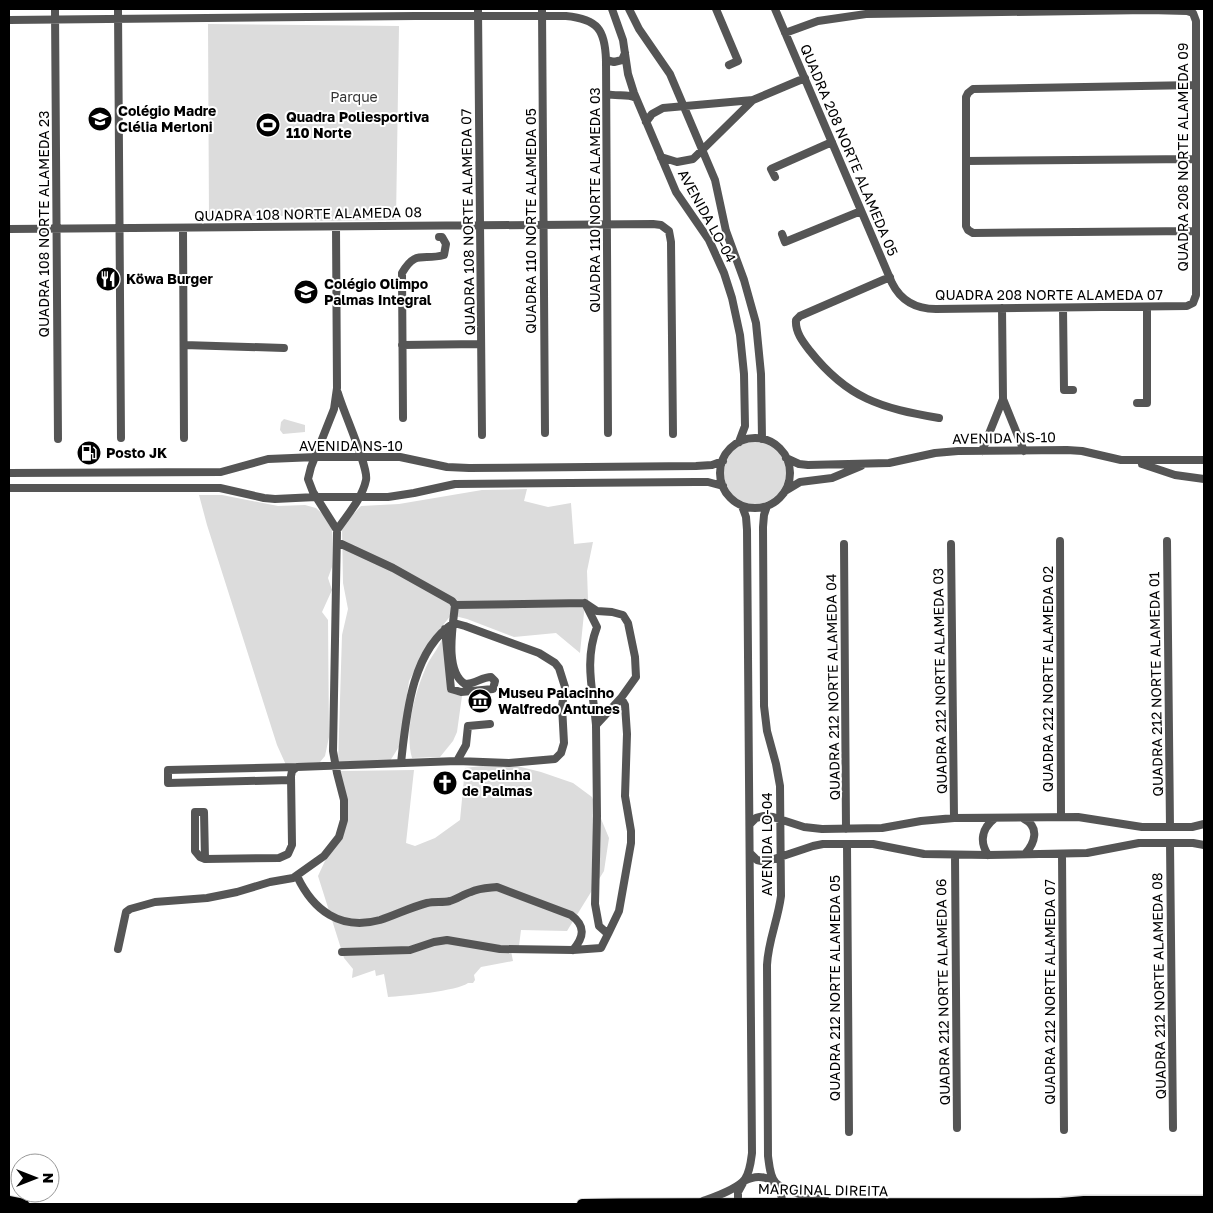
<svg xmlns="http://www.w3.org/2000/svg" width="1213" height="1213" font-family="'Golos Text',sans-serif">
  <style>
    .green { fill: #dcdcdc }
    .lines { fill: none; stroke-linecap: round; stroke-linejoin: round }
    .major-casing { stroke: #dbdbdb; stroke-width: 12 }
    .highway-casing { stroke: #dbdbdb; stroke-width: 15 }
    .minor { stroke: #555; stroke-width: 8 }
    .major { stroke: #000; stroke-width: 10 }
    .highway { stroke: #000; stroke-width: 12 }
    .labels { text-anchor: middle; stroke-width: 4; stroke-linejoin: round; paint-order: stroke }
    .park-label { font-size: 14px; fill: #333; stroke: #fff }
    .poi-label { font-size: 14px; font-weight: bold; fill: #000; stroke: #fff; text-anchor: start }
    .street-label { font-size: 14px; fill: #000; stroke: #fff }
  </style>
  <rect width="100%" height="100%" fill="#fff"/>
  <!-- green -->
  <path class="green" d="M208,24L399,26L396,220L315,221L311,216H280L277,221H261L258,216H231L228,222L209,221Z
    M284,419L305,425V432L283,434L280,430L281,422Z
    M724 473a31 31 0 1 1 62 0a31 31 0 1 1-62 0Z
    M527,489L524,501L548,507L571,503L574,544L593,542L587,571L588,600L585,603L580,653L556,633L514,637L467,619L451,615L430,642L409,681L400,745L390,761L338,765L342,635L348,609L343,583L342,526L361,506L399,504L482,490Z
    M199,495H222L278,506L305,505L316,508L328,519L332,525V567L328,578L332,590L322,612L328,620L329,737L325,756L320,762L286,765L277,745L207,525Z
    M443,636L448,691L454,694L462,696L457,732L453,741L440,757L412,758C404,731 416,688 428,663C433,654 440,646 443,636Z
    M505,763L541,772L573,783L592,797L609,838L604,871L567,931L521,930L519,946H510L513,961L481,967L474,975L475,980L473,983H468C458,991 403,996 388,997L384,974L376,976L375,970L352,978L353,969L344,958L318,876L344,820L339,771L414,770L406,843L415,846L435,838L460,820L465,768Z"/>
  <g class="lines">
    <defs>
      <path id="major" d="M9,1201L24,1204
        M582,1204C743,1202 903,1204 1064,1203"/>
      <path id="highway" d="M1061,1204L1084,1202H1204"/>
    </defs>
    <!-- major casing -->
    <use href="#major" class="major-casing"/>
    <!-- highway casing -->
    <use href="#highway" class="highway-casing"/>
    <!-- minor -->
    <path class="minor" d="M55,9L58,439
      M118,9L121,438
      M478,9L482,435
      M542,9L545,433
      M612,9L623,40L628,74L634,93L676,192L709,240L724,273L732,298L740,335L744,374L745,426L739,442
      M629,9L639,29L670,74L715,180L726,231L744,280L756,323L761,374L762,439
      M716,9L738,61L729,65
      M775,9L892,283C901,301 917,309 936,309L1187,306L1193,303L1196,295V21L1193,13L1187,11L1149,10L866,14L818,21L785,33
      M9,20L415,16H566C598,19 605,30 606,60L608,433
      M606,60L614,62L622,60L625,53
      M1196,85L973,89L968,93L966,97V226L968,230L973,233L1196,231
      M607,94C617,97 627,93 636,98
      M646,122L652,114L663,108L753,100L805,78
      M661,157L677,162L693,159L753,100
      M966,161L1196,159
      M775,177L771,169L832,142
      M336,227L337,388L334,409L311,467L308,479L313,492L337,530
      M183,228L184,438
      M9,229L653,224L661,225L669,231L671,242L673,434
      M782,234L785,242L861,211
      M890,277L800,316L796,320C795,332 803,342 810,351C848,399 881,408 939,418
      M1002,308L1003,399L1024,451
      M1063,308L1064,390H1073
      M184,345L284,348
      M402,345L481,344
      M1137,403H1147V307
      M403,418L402,273C416,249 423,261 444,255L446,244L442,237H439
      M720 473a35 35 0 1 1 70 0a35 35 0 1 1-70 0Z
      M982,451L1003,399
      M786,458L799,464L808,465L889,463L935,453L958,451L1067,450L1082,451L1121,460H1204
      M1142,464L1175,475L1204,479
      M9,473L221,472L268,459L316,457H400L447,467L469,468L696,466L712,465L723,461
      M9,488H220L264,498L275,499L316,497H388L414,493L455,484L695,482H708L723,486
      M785,491L800,482L832,478L861,466
      M767,506L764,515L763,527L764,706L767,731L776,764L780,786L781,896C778,920 768,941 767,965L768,1156C769,1163 770,1178 776,1183C785,1192 812,1198 825,1199
      M337,530C347,515 362,499 366,480C369,468 343,411 338,393
      M1060,541L1061,817
      M1167,541L1170,827
      M337,542L393,568L452,601L455,605C453,626 444,671 465,684C475,684 482,677 491,677L495,681L493,689L461,692L451,689L445,629
      M844,544L846,829
      M951,544L954,818
      M455,605L585,603L597,627C584,661 593,690 596,725L621,698L625,705L627,734L625,796L631,831V843L619,911L608,934L599,926L595,904L597,816L596,725L621,698L636,677L635,657L628,623L623,615L612,612L597,611L585,603
      M457,761L466,745L468,726L490,724
      M291,780L168,783V770L297,767
      M1024,819C1040,827 1035,843 1025,854
      M750,824L756,818L764,816L773,817L804,827L822,829L882,828L921,821L954,818L1078,817L1142,827H1192L1204,824
      M1170,843L1173,1128
      M847,844L849,1132
      M750,853L757,860L765,862L813,846L823,844H873L924,854L988,855L1087,853L1139,843H1193L1204,845
      M1062,854L1064,1130
      M955,855L957,1128
      M988,855C979,841 982,828 995,818
      M205,859L204,812H195V851L200,857L205,859L279,858L288,854L292,845L291,776L292,771L297,767L457,761L509,763L555,759L561,753L564,743L562,706L565,687L559,668L555,663L539,653L465,626L454,623C411,650 406,718 401,763
      M297,876C313,910 340,931 380,920C396,915 411,907 427,903C435,901 442,903 450,901C457,899 464,894 471,892C479,888 488,888 497,887L571,915C586,926 584,937 573,950
      M118,949L126,912L130,909L155,902L207,898L237,892L270,882L293,878L324,856L339,837L344,820V800L337,773L333,751L337,530
      M342,952L410,950L434,942L447,940L500,949L573,950L601,948L608,934
      M703,1201C714,1197 738,1189 745,1179C750,1172 751,1161 752,1153L747,530L746,517L742,506
      M738,1202V1192L744,1181C763,1171 782,1181 782,1203"/>
    <!-- major -->
    <use href="#major" class="major"/>
    <!-- highway -->
    <use href="#highway" class="highway"/>
  </g>
  <!-- icons -->
  <defs>
    <symbol id="school-disc" viewBox="-11 -11 22 22"><circle r="9.5" fill="#000" stroke="#fff"/><path d="M0-5L7-2L0 1L-7-2ZM-4 1L0 2.5L4 1V4Q0 6-4 4Z" fill="#fff"/></symbol>
    <symbol id="stadium-disc" viewBox="-11 -11 22 22"><circle r="9.5" fill="#000" stroke="#fff"/><path d="M0-5a6.5 5 0 1 0 0 10a6.5 5 0 1 0 0-10ZM-3.5-1.8h7v3.6h-7Z" fill="#fff"/></symbol>
    <symbol id="restaurant-disc" viewBox="-11 -11 22 22"><circle r="9.5" fill="#000" stroke="#fff"/><path d="M-5-6h1v4h1v-4h1v4h1v-4h1v5L-1.5 .5V6h-2V.5L-5-1ZM5-6V6H3V1.5H1.5Q1.5-4 5-6Z" fill="#fff"/></symbol>
    <symbol id="fuel-disc" viewBox="-11 -11 22 22"><circle r="9.5" fill="#000" stroke="#fff"/><path d="M-5.5-6h7V0h2V4h1.3V-2.5L3-4.5l.8-.8L6-3V5H2.5V1h-1V6h-7ZM-4.2-4.7v3.2H.2V-4.7Z" fill="#fff"/></symbol>
    <symbol id="museum-disc" viewBox="-11 -11 22 22"><circle r="9.5" fill="#000" stroke="#fff"/><path d="M0-6L6-3V-2H-6V-3ZM-5-1h2V3h-2ZM-1-1h2V3h-2ZM3-1h2V3H3ZM-6 4H6V6H-6Z" fill="#fff"/></symbol>
    <symbol id="church-disc" viewBox="-11 -11 22 22"><circle r="9.5" fill="#000" stroke="#fff"/><path d="M-1.2-6h2.4v3.5h3.3v2.4h-3.3V6h-2.4V-.1h-3.3v-2.4h3.3Z" fill="#fff"/></symbol>
  </defs>
  <g fill-rule="evenodd">
    <use href="#school-disc" x="86" y="105" width="28" height="28"/>
    <use href="#stadium-disc" x="254" y="111" width="28" height="28"/>
    <use href="#restaurant-disc" x="94" y="265" width="28" height="28"/>
    <use href="#school-disc" x="292" y="278" width="28" height="28"/>
    <use href="#fuel-disc" x="75" y="439" width="28" height="28"/>
    <use href="#museum-disc" x="466" y="687" width="28" height="28"/>
    <use href="#church-disc" x="431" y="769" width="28" height="28"/>
  </g>
  <g class="labels">
    <!-- park labels -->
    <g class="park-label">
      <text x="354" y="102">Parque</text>
    </g>
    <!-- poi labels -->
    <g class="poi-label">
      <text x="118" y="116">Colégio Madre<tspan x="118" dy="16">Clélia Merloni</tspan></text>
      <text x="286" y="122">Quadra Poliesportiva<tspan x="286" dy="16">110 Norte</tspan></text>
      <text x="126" y="284">Köwa Burger</text>
      <text x="324" y="289">Colégio Olimpo<tspan x="324" dy="16">Palmas Integral</tspan></text>
      <text x="106" y="458">Posto JK</text>
      <text x="498" y="698">Museu Palacinho<tspan x="498" dy="16">Walfredo Antunes</tspan></text>
      <text x="462" y="780">Capelinha<tspan x="462" dy="16">de Palmas</tspan></text>
    </g>
    <!-- street labels -->
    <g class="street-label">
      <text transform="translate(849 150) rotate(67)" y="5">QUADRA 208 NORTE ALAMEDA 05</text>
      <text transform="translate(1183 157) rotate(-90)" y="5">QUADRA 208 NORTE ALAMEDA 09</text>
      <text transform="translate(595 200) rotate(-90)" y="5">QUADRA 110 NORTE ALAMEDA 03</text>
      <text transform="translate(308 214) rotate(-1)" y="5">QUADRA 108 NORTE ALAMEDA 08</text>
      <text transform="translate(707 216) rotate(61)" y="5">AVENIDA LO-04</text>
      <text transform="translate(531 221) rotate(-90)" y="5">QUADRA 110 NORTE ALAMEDA 05</text>
      <text transform="translate(468 222) rotate(-91)" y="5">QUADRA 108 NORTE ALAMEDA 07</text>
      <text transform="translate(44 224) rotate(-90)" y="5">QUADRA 108 NORTE ALAMEDA 23</text>
      <text x="1049" y="300">QUADRA 208 NORTE ALAMEDA 07</text>
      <text transform="translate(1004 438) rotate(-1)" y="5">AVENIDA NS-10</text>
      <text x="351" y="451">AVENIDA NS-10</text>
      <text transform="translate(1048 679) rotate(-90)" y="5">QUADRA 212 NORTE ALAMEDA 02</text>
      <text transform="translate(940 681) rotate(-91)" y="5">QUADRA 212 NORTE ALAMEDA 03</text>
      <text transform="translate(1156 684) rotate(-91)" y="5">QUADRA 212 NORTE ALAMEDA 01</text>
      <text transform="translate(833 687) rotate(-91)" y="5">QUADRA 212 NORTE ALAMEDA 04</text>
      <text transform="translate(767 844) rotate(-90)" y="5">AVENIDA LO-04</text>
      <text transform="translate(1159 986) rotate(-91)" y="5">QUADRA 212 NORTE ALAMEDA 08</text>
      <text transform="translate(835 988) rotate(-90)" y="5">QUADRA 212 NORTE ALAMEDA 05</text>
      <text transform="translate(943 992) rotate(-91)" y="5">QUADRA 212 NORTE ALAMEDA 06</text>
      <text transform="translate(1050 992) rotate(-90)" y="5">QUADRA 212 NORTE ALAMEDA 07</text>
      <text transform="translate(823 1190) rotate(1)" y="5">MARGINAL DIREITA</text>
    </g>
  </g>
  <!-- border -->
  <rect width="1213" height="1213" fill="none" stroke="#000000" stroke-width="20"/>
  <!-- north arrow -->
  <g transform="translate(35 1178) rotate(90)"><circle r="24" fill="#ffffff" stroke="#999999"/>
  <path d="M0-4L9 19L0 12L-9 19Z" fill="#000000"/>
  <text y="-8" font-size="14" font-weight="bold" text-anchor="middle" fill="#000000">N</text>
  </g>
</svg>
